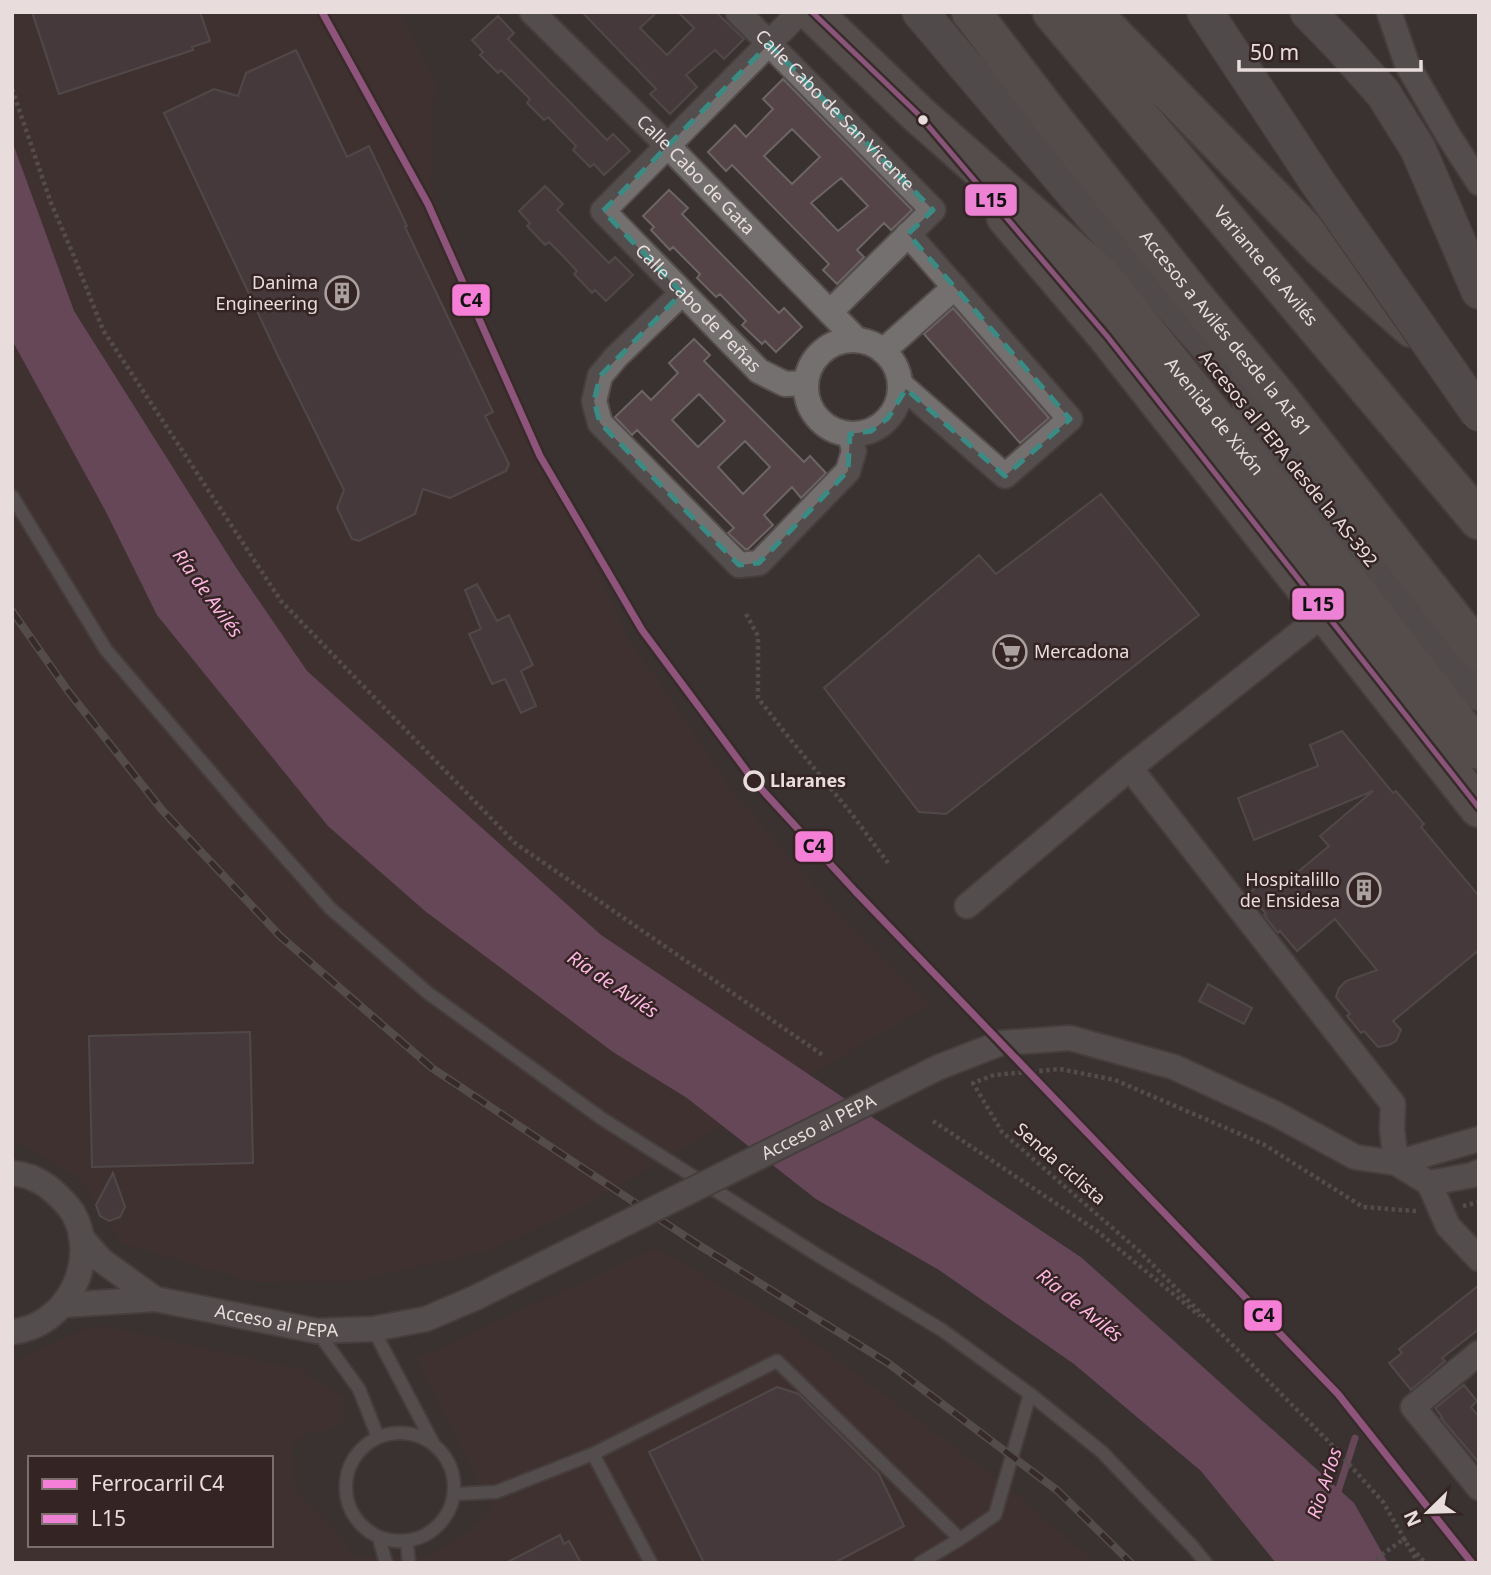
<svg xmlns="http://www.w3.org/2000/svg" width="1491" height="1575" font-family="'Noto Sans',sans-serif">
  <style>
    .built { fill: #483231; fill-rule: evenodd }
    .water { fill: #9b6387 }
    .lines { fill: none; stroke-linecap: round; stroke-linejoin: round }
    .stream { stroke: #9b6387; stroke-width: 7 }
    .building { fill: #544448; stroke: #6c6565; stroke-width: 2; fill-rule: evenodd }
    .lane-casing { stroke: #554e4d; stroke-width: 16 }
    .street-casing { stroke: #554e4d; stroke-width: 28 }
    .secondary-casing { stroke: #554e4d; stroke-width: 38 }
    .primary-casing { stroke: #554e4d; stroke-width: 42 }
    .highway-casing { stroke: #554e4d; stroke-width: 42 }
    .path { stroke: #716d6c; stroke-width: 4.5; stroke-dasharray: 3.5 3.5; stroke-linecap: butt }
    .lane { stroke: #73706f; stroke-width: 12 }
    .street { stroke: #73706f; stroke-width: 24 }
    .secondary { stroke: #6d6968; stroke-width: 35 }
    .primary { stroke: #76706e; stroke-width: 38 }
    .highway { stroke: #736e6c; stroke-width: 38 }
    .rail-casing { stroke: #726e6c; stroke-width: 8 }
    .rail { stroke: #342423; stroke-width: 5; stroke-dasharray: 16; stroke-linecap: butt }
    .street-bridge-casing { stroke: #554e4d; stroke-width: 28; stroke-linecap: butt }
    .secondary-bridge-casing { stroke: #554e4d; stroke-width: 38; stroke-linecap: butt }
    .street-bridge { stroke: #73706f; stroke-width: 24 }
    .secondary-bridge { stroke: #6d6968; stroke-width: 35 }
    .bus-1-casing { stroke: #342423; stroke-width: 10 }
    .bus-1 { stroke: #ed82d4; stroke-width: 5 }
    .rail-1-casing { stroke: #342423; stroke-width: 12 }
    .rail-1 { stroke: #f57ed7; stroke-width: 7 }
    .marked { fill: none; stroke: #3a8b84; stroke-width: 5; stroke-dasharray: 14 9; stroke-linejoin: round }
    .bus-dot { fill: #e8dddc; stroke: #342423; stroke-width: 2.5 }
    .stop-dot { fill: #342423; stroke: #e8dddc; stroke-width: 3.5 }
    .labels { text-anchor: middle; stroke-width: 5; stroke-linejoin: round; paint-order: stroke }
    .street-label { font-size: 18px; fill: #e8dddc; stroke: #342423 }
    .poi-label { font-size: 18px; fill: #e8dddc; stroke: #342423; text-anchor: end }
    .stop-label { font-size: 18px; font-weight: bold; fill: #e8dddc; stroke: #342423; text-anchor: start }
    .water-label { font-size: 19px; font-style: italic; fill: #fcb6e1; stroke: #342423 }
    .line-badge { stroke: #342423; stroke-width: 2.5 }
    .pale-badge-label { font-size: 19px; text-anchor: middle; font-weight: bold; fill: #111 }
  </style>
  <rect width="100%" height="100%" fill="#3a3231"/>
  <!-- built -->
  <path class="built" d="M12,12H399L435,83L430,187L625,634L734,793L831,906L930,1005L586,1204L492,1250L353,1281L253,1282L122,1243L80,1179L12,1138Z
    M656,1248L788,1324L1004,1484L1095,1563H14L12,1526V1365L29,1355L86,1329L106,1326L302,1370L343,1397L344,1420L327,1431L310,1432L291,1443L295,1491L328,1522L354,1556L427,1558L469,1531L493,1509L416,1359ZM30,1458H271V1545H30Z"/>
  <!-- water -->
  <path class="water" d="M12,141L74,311L235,566L307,671L601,935L1082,1258L1354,1503L1388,1563H1276L1201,1471L1074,1364L939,1270L816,1199L687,1098L613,1052L425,911L328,826L157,615L105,510L12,340Z"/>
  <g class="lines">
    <!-- stream -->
    <path class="stream" d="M1336,1498L1355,1438"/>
  </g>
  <!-- building -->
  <path class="building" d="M32,12H200L210,41L192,47L193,50L59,94Z
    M582,12H657L640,28L667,55L694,28L678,12H716L744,39L724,59L715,50L686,75L697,87L670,114L650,94L656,89Z
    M498,16L514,33L508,39L607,140L613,134L630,151L604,175L594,164L590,167L573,150L576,146L548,117L544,120L527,103L530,99L501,70L498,73L480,55L483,52L472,40Z
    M296,50L347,157L369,146L407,226L405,227L493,412L485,416L509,464L506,471L450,498L423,489L415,514L359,541L352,539L337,508L344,490L279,358L164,113L214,89L238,96L246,73Z
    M783,79L912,210L891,230L884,223L857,250L864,257L837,284L823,270L829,264L732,165L726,171L708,152L735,125L746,137L773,109L763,99ZM792,129L820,157L792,184L764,156ZM841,178L868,206L838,231L811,203Z
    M545,186L563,204L557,210L609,263L615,257L633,275L606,301L595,290L592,293L574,274L577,271L562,255L549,242L545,245L527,226L530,223L519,211Z
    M669,190L688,208L682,214L779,313L784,308L802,327L776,352L765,341L762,344L742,325L746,321L720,294L716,297L697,278L700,274L673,247L670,250L651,230L654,227L643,216Z
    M953,308L1049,418L1020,443L924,334Z
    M694,339L710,355L704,361L804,462L810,456L826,473L801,498L792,487L764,515L773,525L748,549H745L728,533L734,528L637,430L632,435L615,417L642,391L651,400L678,373L669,363ZM699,394L725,421L698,447L672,420ZM745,441L770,467L743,494L718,467Z
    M1101,494L1199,615L946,814L919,812L824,688L979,555L996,574Z
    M477,584L497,621L509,615L533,665L521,671L536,706L521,713L505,679L492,684L469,634L481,629L465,590Z
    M1342,731L1393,793L1396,791L1424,824L1421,827L1479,896V950L1393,1021L1401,1030L1396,1041L1389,1045L1378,1047L1364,1031L1361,1033L1347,1016L1350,1014L1336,997L1339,988L1346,981L1377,970L1335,919L1297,951L1280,931L1278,933L1264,915L1266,914L1249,893L1272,875L1281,886L1329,846L1320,836L1373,791L1254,840L1238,798L1318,766L1310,745Z
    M1208,984L1252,1008L1244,1024L1199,1001Z
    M250,1032L253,1163L92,1167L89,1036Z
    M113,1173L125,1207L120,1217L109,1221L100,1216L96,1205Z
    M1479,1285V1329L1442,1358L1445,1361L1411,1390L1389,1363L1402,1353L1399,1349Z
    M1464,1385L1477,1401L1471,1407L1479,1417V1463L1441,1418L1442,1417L1435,1408Z
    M777,1387L799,1394L879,1474L904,1526L834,1563H704L649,1452Z
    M560,1535L564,1544L569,1541L581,1563H506Z"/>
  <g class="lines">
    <defs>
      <path id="lane" d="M12,496L106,650L244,811L330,908L428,993L601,1118L819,1256L942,1330L1030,1394L1102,1452L1192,1546L1206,1563
        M373,1329L433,1443
        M317,1331L359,1389L378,1437
        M346 1487a54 54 0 1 1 108 0a54 54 0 1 1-108 0Z
        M593,1454L651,1563
        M454,1494L496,1492L593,1454L777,1361L960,1539
        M379,1538L386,1563
        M407,1542L409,1563
        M920,1563L960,1539L995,1515L1030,1394"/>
      <g id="street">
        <path id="s1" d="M532,12L668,146L856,339"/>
        <path id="s2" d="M738,12L933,210L830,312"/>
        <path id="s3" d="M800,12L603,211L759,371L785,384L806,383"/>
        <path d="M1389,12L1407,64L1448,135L1479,183"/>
        <path d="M682,293L616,357L600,376L594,401L600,423L739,565L759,563L848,471L854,451L850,434"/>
        <circle cx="853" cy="387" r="47"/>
        <path d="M883,351L955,287"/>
        <path d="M900,384L1005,476L1070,419L908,234"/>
        <path d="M1130,768L1393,1104L1392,1129L1396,1163"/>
        <path d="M967,906L1130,768L1325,613"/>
        <path d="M939,1067L1001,1043L1070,1038L1174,1067L1276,1114L1355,1157L1396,1163L1429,1183L1473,1175L1479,1172"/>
        <path d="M1396,1163L1479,1139"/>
        <path d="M12,1173C24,1174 37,1179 47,1186C57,1194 66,1202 73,1213C100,1261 67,1326 12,1332"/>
        <path d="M1429,1183L1448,1226L1479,1259"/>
        <path d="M81,1237L101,1260L155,1299"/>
        <path id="s4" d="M64,1305L155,1299L317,1331L373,1329L426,1319L475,1298L602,1235"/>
        <path d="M1479,1353L1413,1407L1479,1488"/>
      </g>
      <path id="secondary" d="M920,12L1099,223L1277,424
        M1205,12L1318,183
        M1308,12L1341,46L1383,93L1418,149L1479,291
        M1249,412L1479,693"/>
      <g id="primary">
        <path id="s5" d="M812,12L918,114L1100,275L1351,586L1479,750"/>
        <path d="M1006,217L1107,336L1479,808"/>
      </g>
      <g id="highway">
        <path id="s6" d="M971,12L1052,118L1195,298L1277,396L1479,652"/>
        <path id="s7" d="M1052,12L1479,520"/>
        <path d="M1091,12L1322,248L1412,328"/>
      </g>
    </defs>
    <!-- lane casing -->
    <use href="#lane" class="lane-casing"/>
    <!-- street casing -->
    <use href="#street" class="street-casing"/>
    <!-- secondary casing -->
    <use href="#secondary" class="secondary-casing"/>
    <!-- primary casing -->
    <use href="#primary" class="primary-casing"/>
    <!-- highway casing -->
    <use href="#highway" class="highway-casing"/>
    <!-- path -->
    <path class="path" d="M12,89L51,203L73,254L103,330L281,601L515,843L824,1056
      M746,614L758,636V698L786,734L851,813L888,863
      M933,1121L1097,1231L1200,1316
      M1463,1206L1479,1202
      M1416,1211L1363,1207L1263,1144L1115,1080L1060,1069L994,1075L973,1083L1002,1132L1139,1251L1331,1444L1383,1502L1418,1563
      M1412,1548L1425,1563
      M1370,1563L1404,1539L1406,1541"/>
    <!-- lane -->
    <use href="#lane" class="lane"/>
    <!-- street -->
    <use href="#street" class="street"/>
    <!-- secondary -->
    <use href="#secondary" class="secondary"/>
    <!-- primary -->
    <use href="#primary" class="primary"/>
    <!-- highway -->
    <use href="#highway" class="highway"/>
    <defs>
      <path id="rail" d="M12,611L68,691L162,810L280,936L432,1068L694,1242L888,1363L1058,1491L1131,1563"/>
    </defs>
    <!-- rail casing -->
    <use href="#rail" class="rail-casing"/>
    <!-- rail -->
    <use href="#rail" class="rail"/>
    <defs>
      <g id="street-bridge">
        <path id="s8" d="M602,1235L939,1067"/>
      </g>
      <path id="secondary-bridge" d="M1318,183L1479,414"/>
    </defs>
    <!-- street-bridge casing -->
    <use href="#street-bridge" class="street-bridge-casing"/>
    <!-- secondary-bridge casing -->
    <use href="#secondary-bridge" class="secondary-bridge-casing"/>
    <!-- street-bridge -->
    <use href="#street-bridge" class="street-bridge"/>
    <!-- secondary-bridge -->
    <use href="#secondary-bridge" class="secondary-bridge"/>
    <defs>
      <path id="bus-1" d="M812,12L918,114L1107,336L1479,808"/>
    </defs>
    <!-- bus-1 casing -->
    <use href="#bus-1" class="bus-1-casing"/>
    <!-- bus-1 -->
    <use href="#bus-1" class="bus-1"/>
    <defs>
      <path id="rail-1" d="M322,12L428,204L540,456L642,630L754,781L855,891L1338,1394L1472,1563"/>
    </defs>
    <!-- rail-1 casing -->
    <use href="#rail-1" class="rail-1-casing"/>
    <!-- rail-1 -->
    <use href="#rail-1" class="rail-1"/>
  </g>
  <!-- marked area -->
  <path d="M0 0H1491V1575H0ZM769,44L933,210L908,234L1070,419L1005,476L906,389L888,418L871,431L850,434L848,471L759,563L739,565L600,423L594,401L600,376L682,293L603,211Z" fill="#3a3231" fill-opacity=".55" fill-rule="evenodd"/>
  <path class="marked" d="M769,44L933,210L908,234L1070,419L1005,476L906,389L888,418L871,431L850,434L848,471L759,563L739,565L600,423L594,401L600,376L682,293L603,211Z"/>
  <!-- icons -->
  <defs>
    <symbol id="building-ring" viewBox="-11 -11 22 22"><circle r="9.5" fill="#342423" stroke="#aba1a0" stroke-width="1.5"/><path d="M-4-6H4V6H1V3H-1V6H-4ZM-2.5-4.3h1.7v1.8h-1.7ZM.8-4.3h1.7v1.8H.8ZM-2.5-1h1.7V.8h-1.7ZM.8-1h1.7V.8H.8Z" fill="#aba1a0"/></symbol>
    <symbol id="supermarket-ring" viewBox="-11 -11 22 22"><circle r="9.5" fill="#342423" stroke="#aba1a0" stroke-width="1.5"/><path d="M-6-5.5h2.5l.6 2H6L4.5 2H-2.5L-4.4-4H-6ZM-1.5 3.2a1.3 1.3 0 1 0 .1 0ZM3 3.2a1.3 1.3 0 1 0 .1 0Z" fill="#aba1a0"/></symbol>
  </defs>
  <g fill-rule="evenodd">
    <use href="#building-ring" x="323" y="274" width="38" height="38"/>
    <use href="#supermarket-ring" x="991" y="633" width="38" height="38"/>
    <use href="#building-ring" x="1345" y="871" width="38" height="38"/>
  </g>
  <!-- markers -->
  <circle class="bus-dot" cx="923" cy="120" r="6"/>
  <circle class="stop-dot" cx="754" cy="781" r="9"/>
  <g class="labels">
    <!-- street labels -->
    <g class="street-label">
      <text dy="6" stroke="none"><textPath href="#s2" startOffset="138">Calle Cabo de San Vicente</textPath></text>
      <text dy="6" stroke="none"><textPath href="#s1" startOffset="231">Calle Cabo de Gata</textPath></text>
      <text dy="6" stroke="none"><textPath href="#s7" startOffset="332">Variante de Avilés</textPath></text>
      <text dy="6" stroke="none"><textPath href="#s3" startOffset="416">Calle Cabo de Peñas</textPath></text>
      <text dy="6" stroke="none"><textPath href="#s6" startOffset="410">Accesos a Avilés desde la AI-81</textPath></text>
      <text dy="6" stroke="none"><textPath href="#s5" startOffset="572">Avenida de Xixón</textPath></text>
      <text transform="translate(1288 459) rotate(51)" y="6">Accesos al PEPA desde la AS-392</text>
      <text dy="6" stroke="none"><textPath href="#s8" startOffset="242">Acceso al PEPA</textPath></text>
      <text transform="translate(1060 1164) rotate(41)" y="6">Senda ciclista</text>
      <text dy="6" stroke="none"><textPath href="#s4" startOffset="215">Acceso al PEPA</textPath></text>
    </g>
    <!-- poi labels -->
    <g class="poi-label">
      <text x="318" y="289">Danima<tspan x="318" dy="21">Engineering</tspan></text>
      <text x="1034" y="658" text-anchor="start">Mercadona</text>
      <text x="1340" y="886">Hospitalillo<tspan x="1340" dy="21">de Ensidesa</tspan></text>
    </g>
    <!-- stop labels -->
    <g class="stop-label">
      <text x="770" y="787">Llaranes</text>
    </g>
    <!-- water labels -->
    <g class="water-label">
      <text transform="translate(208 593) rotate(54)" y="7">Ría de Avilés</text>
      <text transform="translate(613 984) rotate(34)" y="7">Ría de Avilés</text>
      <text transform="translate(1080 1305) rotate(39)" y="7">Ría de Avilés</text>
      <text transform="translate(1324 1483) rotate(-72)" y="7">Rio Arlos</text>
    </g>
  </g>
  <g class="line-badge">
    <rect x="964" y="183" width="54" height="34" rx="7" fill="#ed82d4"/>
    <rect x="451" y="283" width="40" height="34" rx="7" fill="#f57ed7"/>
    <rect x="1291" y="587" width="54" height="34" rx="7" fill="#ed82d4"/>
    <rect x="794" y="830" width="40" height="33" rx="7" fill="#f57ed7"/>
    <rect x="1243" y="1299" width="40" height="33" rx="7" fill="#f57ed7"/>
  </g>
  <g class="pale-badge-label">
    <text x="991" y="207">L15</text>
    <text x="471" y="307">C4</text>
    <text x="1318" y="611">L15</text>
    <text x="814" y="853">C4</text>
    <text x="1263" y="1322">C4</text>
  </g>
  <!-- border -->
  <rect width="1491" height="1575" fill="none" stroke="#e8dddc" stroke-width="28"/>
  <!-- legend -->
  <rect x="28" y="1456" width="245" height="91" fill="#342423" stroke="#7c6e6d" stroke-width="2"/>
  <rect x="42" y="1479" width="35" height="10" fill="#f57ed7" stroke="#7c6e6d" stroke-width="2"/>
  <text x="91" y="1491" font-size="21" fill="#e8dddc">Ferrocarril C4</text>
  <rect x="42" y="1514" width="35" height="10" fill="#ed82d4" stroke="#7c6e6d" stroke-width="2"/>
  <text x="91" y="1526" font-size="21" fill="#e8dddc">L15</text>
  <!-- north arrow -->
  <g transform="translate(1428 1512) rotate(247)" stroke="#342423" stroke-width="5" paint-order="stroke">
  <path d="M0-5L12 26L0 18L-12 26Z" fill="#e8dddc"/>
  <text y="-10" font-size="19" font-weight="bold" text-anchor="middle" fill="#e8dddc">N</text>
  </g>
  <!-- scale -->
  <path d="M1239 60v10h182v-10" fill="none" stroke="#e8dddc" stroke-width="3.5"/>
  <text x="1250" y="60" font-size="21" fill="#e8dddc" stroke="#342423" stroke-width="5" paint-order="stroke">50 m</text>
</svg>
